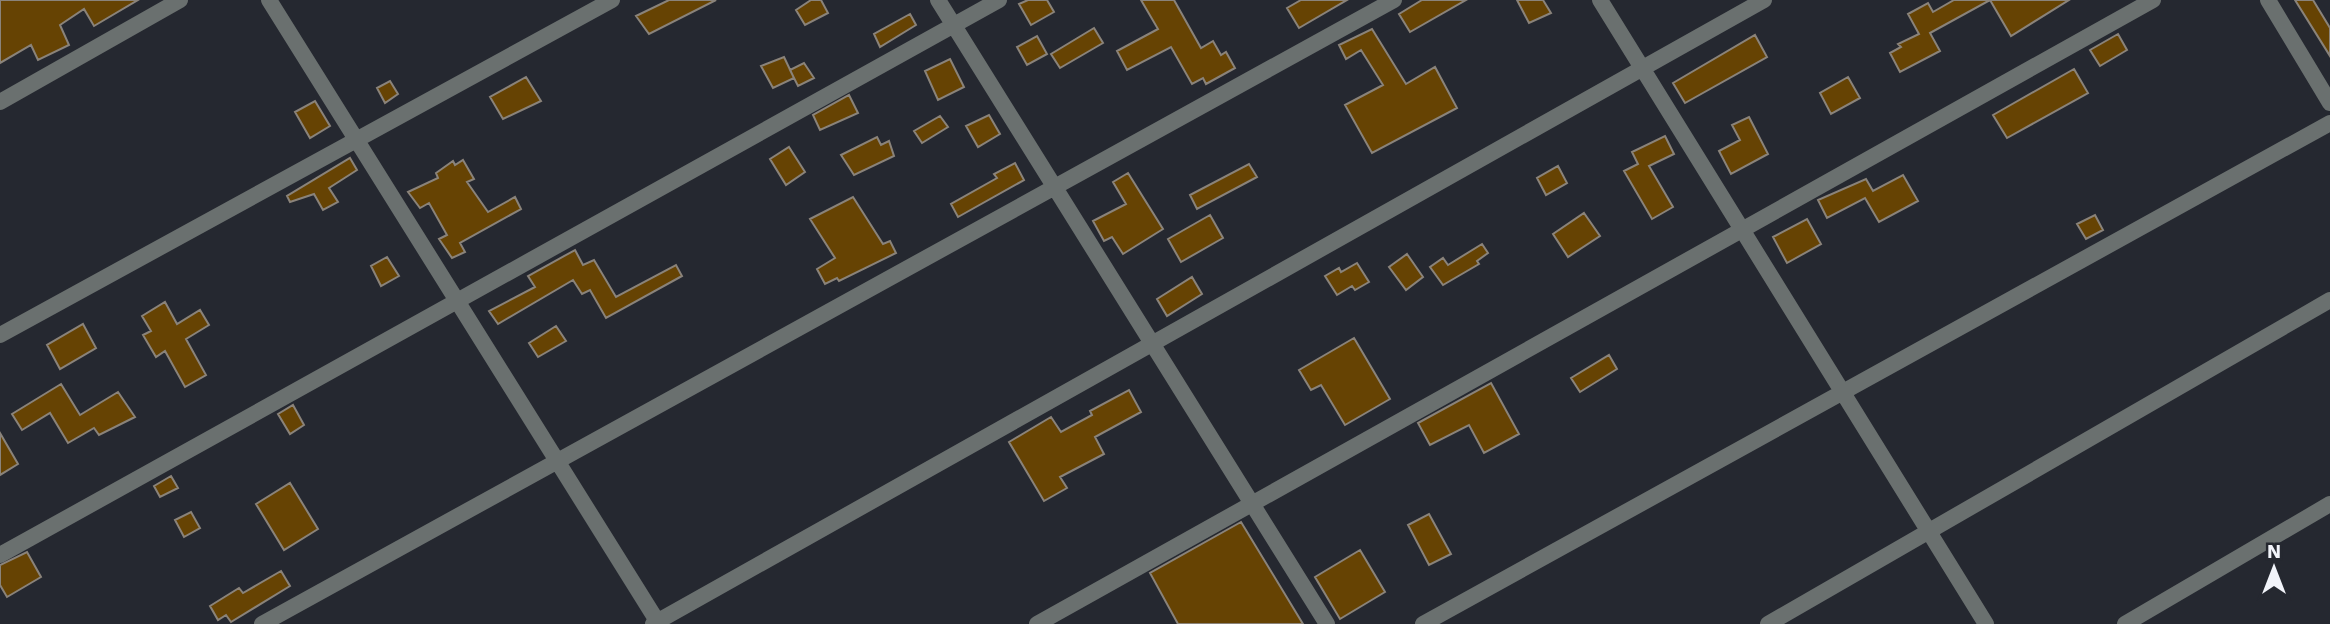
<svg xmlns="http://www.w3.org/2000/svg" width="2330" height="624" font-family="'Work Sans',sans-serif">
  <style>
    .building { fill: #664303; stroke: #8a837a; stroke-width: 2 }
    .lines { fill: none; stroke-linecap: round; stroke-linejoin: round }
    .minor { stroke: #6a706f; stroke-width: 16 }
  </style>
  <rect width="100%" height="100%" fill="#252830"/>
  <!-- building -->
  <path class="building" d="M0,0H138L94,26L84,9L60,25L69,45L38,60L31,45L0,63Z
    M669,0H716L649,34L636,16Z
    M811,0H821L828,13L805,25L796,10Z
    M1028,0H1047L1054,12L1031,25L1019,4Z
    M1141,0H1174L1201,48L1213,41L1221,55L1226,52L1235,68L1206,84L1203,78L1192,84L1171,47L1127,70L1117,51L1158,29Z
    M1301,0H1347L1299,28L1287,8Z
    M1422,0H1466L1410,32L1399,14Z
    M1517,0H1543L1551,13L1529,23Z
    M1954,0H2069L2011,36L1990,0L1930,33L1940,51L1900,72L1890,53L1901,47L1898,44L1919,34L1908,14L1928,3L1933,12Z
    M2295,0H2313L2330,28V56Z
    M910,14L916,25L880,47L874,34Z
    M1094,28L1103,43L1060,68L1051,54Z
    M1372,29L1406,84L1435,67L1457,108L1372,153L1345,105L1383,85L1361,50L1346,59L1339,45Z
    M2118,34L2127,50L2100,66L2090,50Z
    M1755,35L1767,57L1685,103L1673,83Z
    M1037,36L1047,54L1027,65L1017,47Z
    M784,57L794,78L773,88L761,66Z
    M950,59L964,87L938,100L925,71Z
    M804,63L814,78L798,86L790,70Z
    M2074,69L2088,93L2007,138L1993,115Z
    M526,77L541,101L503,119L490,97Z
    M1848,77L1860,98L1831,114L1820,93Z
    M390,81L398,94L385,103L377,88Z
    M849,95L858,113L820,130L813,115Z
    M315,101L330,126L310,138L295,112Z
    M989,115L1000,134L978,147L966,126Z
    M940,116L948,127L922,143L914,131Z
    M1749,117L1768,154L1731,174L1719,151L1740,140L1732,125Z
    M1665,136L1674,154L1649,166L1673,207L1652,219L1624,171L1638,164L1632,152Z
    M877,137L881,145L889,141L894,156L854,175L841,155Z
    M789,147L805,172L786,185L770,159Z
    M350,158L357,170L329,188L338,202L323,210L314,194L290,202L287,196Z
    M463,160L474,179L467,182L488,212L515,197L521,209L460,243L465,252L452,258L439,239L447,235L429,203L420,208L408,192L438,178L436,173L453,161L455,165Z
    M1015,163L1024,180L958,217L951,204L997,178L994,174Z
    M1249,164L1257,177L1197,209L1190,195Z
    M1558,166L1567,183L1546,195L1537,178Z
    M1128,173L1163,229L1123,254L1112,237L1104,241L1093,221L1126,204L1113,182Z
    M1903,175L1918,201L1879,222L1865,198L1827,218L1818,200L1866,179L1873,191Z
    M853,197L883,244L890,241L896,253L839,281L837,278L825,284L817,269L835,258L810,219Z
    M1584,213L1600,236L1568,257L1553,234Z
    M1210,215L1223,238L1181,262L1168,239Z
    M2095,215L2103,230L2086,239L2077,224Z
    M1807,219L1821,244L1787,263L1773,237Z
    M1482,244L1488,253L1477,261L1479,264L1443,285L1430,267L1443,258L1448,265Z
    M575,250L583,265L594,260L616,297L676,265L682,276L606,318L590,290L582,294L573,280L498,324L489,311L535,287L528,276Z
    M1407,254L1423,277L1406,290L1389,267Z
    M387,257L399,276L381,286L371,266Z
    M1357,263L1369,282L1355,290L1352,286L1337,295L1325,276L1339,268L1341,272Z
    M1192,277L1202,294L1167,316L1157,299Z
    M165,302L177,324L200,310L209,325L186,339L206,375L185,387L165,351L156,357L143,335L151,331L142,316Z
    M83,324L96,348L60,369L47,345Z
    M556,326L566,341L538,357L529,343Z
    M1354,338L1390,399L1345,425L1321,385L1311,390L1299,370Z
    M1609,355L1617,369L1580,392L1571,378Z
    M1491,383L1519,434L1484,453L1469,425L1430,445L1418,423Z
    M61,384L80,415L118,392L135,417L99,435L94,428L68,443L50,413L22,430L12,414Z
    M1129,390L1141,412L1095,437L1104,454L1060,477L1067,488L1044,501L1009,442L1051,417L1061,432L1092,415L1090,411Z
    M293,405L304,425L290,434L278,414Z
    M0,433L18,464L0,475Z
    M171,476L178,488L160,497L154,486Z
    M290,483L318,529L284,550L256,504Z
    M191,512L200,528L184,537L175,520Z
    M1429,514L1451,554L1429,565L1408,525Z
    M1241,522L1283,591L1303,624H1178L1150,573Z
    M1360,550L1385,592L1340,619L1315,577Z
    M27,552L41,577L7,597L0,585V565Z
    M281,571L290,586L231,622L226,615L218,620L210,606L239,588L243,593Z"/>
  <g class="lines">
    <!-- minor -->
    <path class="minor" d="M269,0L659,624
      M938,0L1327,624
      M1600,0L1986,624
      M2268,0L2330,103
      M0,102L180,0
      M0,335L612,0
      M0,555L999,0
      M262,624L1394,0
      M653,624L1764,0
      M1037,624L2153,0
      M1423,624L2330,123
      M1768,624L2330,300
      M2125,624L2330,504"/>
  </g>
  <!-- north arrow -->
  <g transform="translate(2274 568)" stroke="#252830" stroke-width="5" paint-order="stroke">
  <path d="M0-5L12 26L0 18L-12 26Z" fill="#f2f4fa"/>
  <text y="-10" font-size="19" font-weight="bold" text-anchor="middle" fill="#f2f4fa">N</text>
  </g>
</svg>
